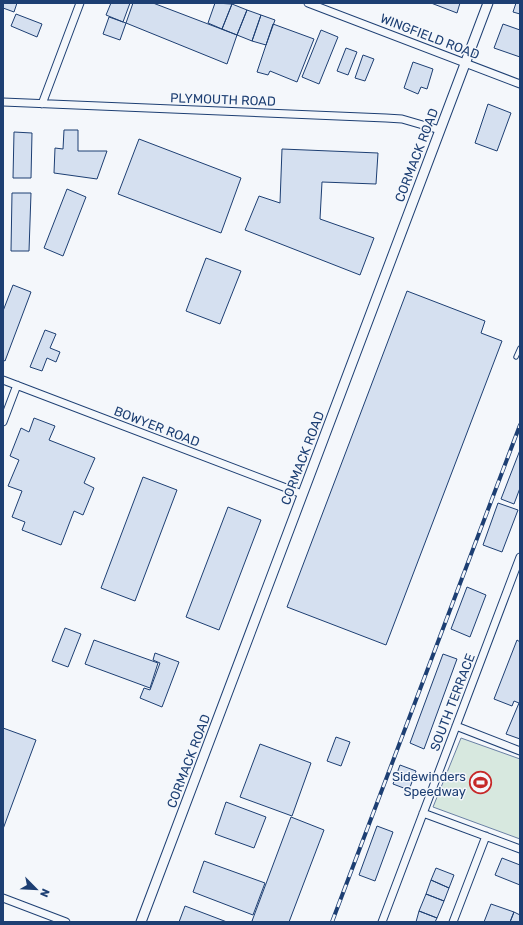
<svg xmlns="http://www.w3.org/2000/svg" width="523" height="925" font-family="Rubik,sans-serif">
  <style>
    .green { fill: #d7e8df; stroke: #687fa3 }
    .building { fill: #d5e0f0; stroke: #1d3f73 }
    .lines { fill: none; stroke-linecap: round; stroke-linejoin: round }
    .service-casing { stroke: #1d3f73; stroke-width: 5.5 }
    .minor-casing { stroke: #1d3f73; stroke-width: 9 }
    .tertiary-casing { stroke: #1d3f73; stroke-width: 11 }
    .service { stroke: #f4f7fb; stroke-width: 3.5 }
    .minor { stroke: #f4f7fb; stroke-width: 7 }
    .tertiary { stroke: #f4f7fb; stroke-width: 9 }
    .rail-casing { stroke: #1d3f73; stroke-width: 4 }
    .rail { stroke: #f4f7fb; stroke-width: 2.5; stroke-dasharray: 8; stroke-linecap: butt }
    .labels { text-anchor: middle; stroke-width: 3; stroke-linejoin: round; paint-order: stroke }
    .street-label { font-size: 13px; fill: #1d3f73; stroke: #f4f7fb }
    .poi-label { font-size: 13px; fill: #1d3f73; stroke: #f4f7fb; text-anchor: end }
  </style>
  <rect width="100%" height="100%" fill="#f4f7fb"/>
  <!-- green -->
  <path class="green" d="M461,738L520,759V839L433,807Z"/>
  <!-- building -->
  <path class="building" d="M3,3H17L14,12L3,8Z
    M111,3H130L123,22L106,15Z
    M133,3H153L237,35L227,64L126,23Z
    M215,3L232,4L222,29L208,23Z
    M431,3H460L457,13Z
    M516,3H520V14L513,12Z
    M232,4L247,10L237,35L222,29Z
    M247,10L261,15L252,41L237,35Z
    M16,14L42,24L37,37L11,26Z
    M261,15L275,20L266,45L252,41Z
    M109,17L126,23L120,40L103,34Z
    M273,24L314,39L297,82L270,71L268,75L257,72Z
    M503,24L520,30V57L494,48Z
    M321,30L338,37L319,84L302,77Z
    M346,48L357,52L348,75L337,71Z
    M363,55L374,59L365,81L355,78Z
    M413,62L433,69L427,89L421,87L418,94L404,88Z
    M488,104L511,113L497,151L475,143Z
    M64,130H78V151H107L97,179L54,173L55,148L63,149Z
    M14,132L32,133L31,178H13Z
    M139,139L241,178L221,233L118,194Z
    M282,149L378,153L376,184L322,182L320,219L374,238L360,275L245,230L259,196L280,203Z
    M67,189L86,197L63,256L44,248Z
    M12,193H31L29,251H11Z
    M206,258L241,271L220,324L186,311Z
    M13,285L31,292L5,361L3,360V311Z
    M407,291L485,321L481,333L502,341L386,645L287,607Z
    M45,330L56,334L50,348L60,352L56,362L47,358L42,371L30,367Z
    M34,418L55,426L49,440L95,458L84,483L94,488L83,515L74,511L61,545L22,530L25,522L12,517L22,491L8,486L19,460L10,456L21,428L29,432Z
    M520,450V488L514,504L501,499Z
    M143,477L177,490L135,601L101,588Z
    M498,503L518,510L502,552L483,545Z
    M228,507L261,520L219,630L186,617Z
    M467,587L486,595L470,637L451,629Z
    M65,628L81,634L68,667L52,661Z
    M94,640L158,663L150,688L85,664Z
    M517,640L520,642V739L506,734L519,703L514,701L512,706L494,699Z
    M155,653L179,662L162,707L140,698L144,688L150,690L160,663L153,660Z
    M443,654L457,659L424,749L410,743Z
    M3,728L36,740L3,829Z
    M336,737L350,742L341,766L327,761Z
    M260,744L311,763L292,816L240,797Z
    M400,765L416,771L409,790L393,784Z
    M226,802L266,817L254,848L215,834Z
    M291,817L324,830L289,922H255L252,921Z
    M377,826L393,832L375,881L359,875Z
    M502,858L520,865V885L495,875Z
    M204,861L265,883L253,915L193,892Z
    M436,868L454,875L449,888L431,880Z
    M431,880L449,888L444,901L426,894Z
    M426,894L444,901L437,918L419,911Z
    M491,904L514,912L510,922H484Z
    M185,906L227,922H179Z
    M419,911L437,918L435,922H416Z
    M514,912L520,915V922H510Z"/>
  <g class="lines">
    <defs>
      <path id="service" d="M516,357L520,348"/>
      <path id="minor" d="M308,3L520,84
        M3,102L386,118L402,119L440,130
        M42,104L80,3
        M3,380L302,494
        M3,422L17,385
        M456,726L520,751
        M423,813L520,849
        M3,898L66,922
        M382,922L520,557
        M453,922L486,836"/>
      <path id="tertiary" d="M141,922L488,3"/>
    </defs>
    <!-- service casing -->
    <use href="#service" class="service-casing"/>
    <!-- minor casing -->
    <use href="#minor" class="minor-casing"/>
    <!-- tertiary casing -->
    <use href="#tertiary" class="tertiary-casing"/>
    <!-- service -->
    <use href="#service" class="service"/>
    <!-- minor -->
    <use href="#minor" class="minor"/>
    <!-- tertiary -->
    <use href="#tertiary" class="tertiary"/>
    <defs>
      <path id="rail" d="M332,922L520,425"/>
    </defs>
    <!-- rail casing -->
    <use href="#rail" class="rail-casing"/>
    <!-- rail -->
    <use href="#rail" class="rail"/>
  </g>
  <!-- icons -->
  <defs>
    <symbol id="stadium-ring" viewBox="-11 -11 22 22"><circle r="9.5" fill="#f4f7fb" stroke="#c62828" stroke-width="1.5"/><path d="M0-5a6.5 5 0 1 0 0 10a6.5 5 0 1 0 0-10ZM-3.5-1.8h7v3.6h-7Z" fill="#c62828"/></symbol>
  </defs>
  <g fill-rule="evenodd">
    <use href="#stadium-ring" x="468" y="770" width="25" height="25"/>
  </g>
  <g class="labels">
    <!-- street labels -->
    <g class="street-label">
      <text transform="translate(430 36) rotate(21)" y="5">WINGFIELD ROAD</text>
      <text transform="translate(223 99) rotate(2)" y="5">PLYMOUTH ROAD</text>
      <text transform="translate(416 155) rotate(-69)" y="5">CORMACK ROAD</text>
      <text transform="translate(157 426) rotate(21)" y="5">BOWYER ROAD</text>
      <text transform="translate(302 458) rotate(-69)" y="5">CORMACK ROAD</text>
      <text transform="translate(452 702) rotate(-69)" y="5">SOUTH TERRACE</text>
      <text transform="translate(188 761) rotate(-69)" y="5">CORMACK ROAD</text>
    </g>
    <!-- poi labels -->
    <g class="poi-label">
      <text x="466" y="781">Sidewinders<tspan x="466" dy="15">Speedway</tspan></text>
    </g>
  </g>
  <!-- border -->
  <rect width="523" height="925" fill="none" stroke="#1d3f73" stroke-width="8"/>
  <!-- north arrow -->
  <g transform="translate(36 889) rotate(114)" stroke="#f4f7fb" stroke-width="3" paint-order="stroke">
  <path d="M0-3L7 15L0 10L-7 15Z" fill="#1d3f73"/>
  <text y="-6" font-size="11" font-weight="bold" text-anchor="middle" fill="#1d3f73">N</text>
  </g>
</svg>
